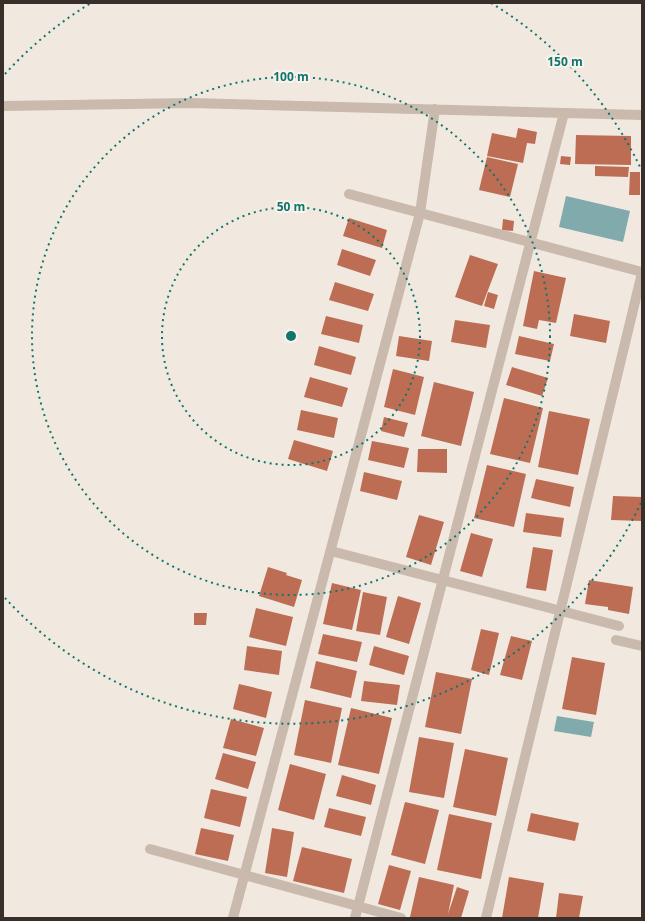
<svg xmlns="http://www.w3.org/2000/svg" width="645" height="921" font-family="'Open Sans',sans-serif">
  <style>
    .water { fill: #81aaac }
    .building { fill: #bc6d53 }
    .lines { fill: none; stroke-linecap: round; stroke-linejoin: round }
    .street { stroke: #c9baad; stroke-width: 10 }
    .ring { fill: none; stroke: #0f766e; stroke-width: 2; stroke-dasharray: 2 4 }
    .centre { fill: #0f766e; stroke: #f9f3ec; stroke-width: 2 }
    .ring-label { font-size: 12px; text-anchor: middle; font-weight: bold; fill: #0f766e; stroke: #f9f3ec; stroke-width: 4; stroke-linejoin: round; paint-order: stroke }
  </style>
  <rect width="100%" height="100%" fill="#f1e9e0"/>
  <!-- water -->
  <path class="water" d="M566,196L630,211L623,242L559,227Z
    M557,716L594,722L591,737L554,731Z"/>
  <!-- building -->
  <path class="building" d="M518,128L537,132L535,144L527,143L523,163L487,156L492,133L516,138Z
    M576,135L631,136V165L575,164Z
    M561,156L571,157L570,165L560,164Z
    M487,157L518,164L510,197L479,190Z
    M595,166L629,167L628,177L595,176Z
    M630,172H640V195H629Z
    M349,218L387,230L382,248L343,236Z
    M503,219L514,221L513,231L502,230Z
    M342,249L376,260L370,276L337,265Z
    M470,255L498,264L482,306L455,297Z
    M534,271L566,278L556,323L539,320L537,329L523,326Z
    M335,282L374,294L368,311L329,300Z
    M488,292L498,295L494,309L484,306Z
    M574,314L610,321L606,343L570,336Z
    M326,316L363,325L359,343L321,334Z
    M455,320L490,325L486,348L451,342Z
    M399,336L432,341L429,361L396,356Z
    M519,336L554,344L550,361L515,354Z
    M319,346L356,357L351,375L314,365Z
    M512,367L548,378L542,396L506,385Z
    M393,369L424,377L415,415L384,407Z
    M310,377L348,388L342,407L304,397Z
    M434,382L474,392L461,446L421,436Z
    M504,398L543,408L530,463L490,454Z
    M301,410L338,418L334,438L297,430Z
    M549,411L590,419L578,475L538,467Z
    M384,417L408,423L404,437L381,431Z
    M294,440L333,451L327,471L288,459Z
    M372,441L409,448L404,468L368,460Z
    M418,449H447V473L417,472Z
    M487,465L526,474L514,527L474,518Z
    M364,472L402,481L397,500L360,491Z
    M536,479L574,487L570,507L531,498Z
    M613,496L642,497V521L611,520Z
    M526,513L564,518L561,537L523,532Z
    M419,515L444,522L431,565L406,557Z
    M471,533L493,539L482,577L460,571Z
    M533,547L553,550L546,591L526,588Z
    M268,567L287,573L286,575L302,580L294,607L259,596Z
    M589,580L633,587L629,614L608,610V607L585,604Z
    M332,583L361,590L352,630L323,624Z
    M363,592L387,597L380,635L356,631Z
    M398,596L421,603L409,644L386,637Z
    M256,608L293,617L286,646L249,637Z
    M194,613H207L206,625H194Z
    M481,629L499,633L489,675L471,670Z
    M323,634L362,642L357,662L318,654Z
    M511,636L532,641L522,680L500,675Z
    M247,646L282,651L279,675L244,670Z
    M374,646L409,656L404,675L369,665Z
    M572,657L605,663L596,715L562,709Z
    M316,661L357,671L351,698L310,688Z
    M436,672L472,679L461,734L425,727Z
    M364,681L400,685L397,705L361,701Z
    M239,684L272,692L266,718L233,709Z
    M305,700L342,708L331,763L294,755Z
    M351,708L392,718L379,774L338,765Z
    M231,719L264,728L256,756L223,748Z
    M419,737L454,743L444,798L409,792Z
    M465,749L508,758L496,816L453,807Z
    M223,753L256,762L248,789L215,779Z
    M290,764L326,774L314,820L278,810Z
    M342,775L376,785L371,805L336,796Z
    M211,789L247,797L240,827L204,818Z
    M405,802L439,810L425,864L391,855Z
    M329,808L366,817L361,836L324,827Z
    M531,813L579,823L575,841L527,831Z
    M449,814L492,823L481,879L437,870Z
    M201,828L234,835L228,861L195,854Z
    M272,828L294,832L287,877L265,873Z
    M302,847L352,859L344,893L293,881Z
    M389,865L411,871L400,910L378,904Z
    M419,877L454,885L448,914L457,887L469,891L461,918L410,917Z
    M509,877L544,883L538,918H502Z
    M559,893L583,896L579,918H556Z"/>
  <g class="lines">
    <!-- street -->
    <path class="street" d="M3,106L192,103L642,115
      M349,194L642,272
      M331,551L619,626
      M616,640L642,646
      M150,849L401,918
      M233,918L420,213L435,109
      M355,918L564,113
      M486,918L642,273"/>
  </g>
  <!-- distance rings -->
  <g class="ring">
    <circle cx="291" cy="336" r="129"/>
    <circle cx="291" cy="336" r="259"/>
    <path d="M641 503A388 388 0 0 1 5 598M5 74A388 388 0 0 1 91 3M491 3A388 388 0 0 1 641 169"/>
  </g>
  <circle cx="291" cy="336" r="6" class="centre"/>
  <g class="ring-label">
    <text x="565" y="66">150 m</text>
    <text x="291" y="81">100 m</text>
    <text x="291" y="211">50 m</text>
  </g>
  <!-- border -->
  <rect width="645" height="921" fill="none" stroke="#382f2b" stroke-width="8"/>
</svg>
